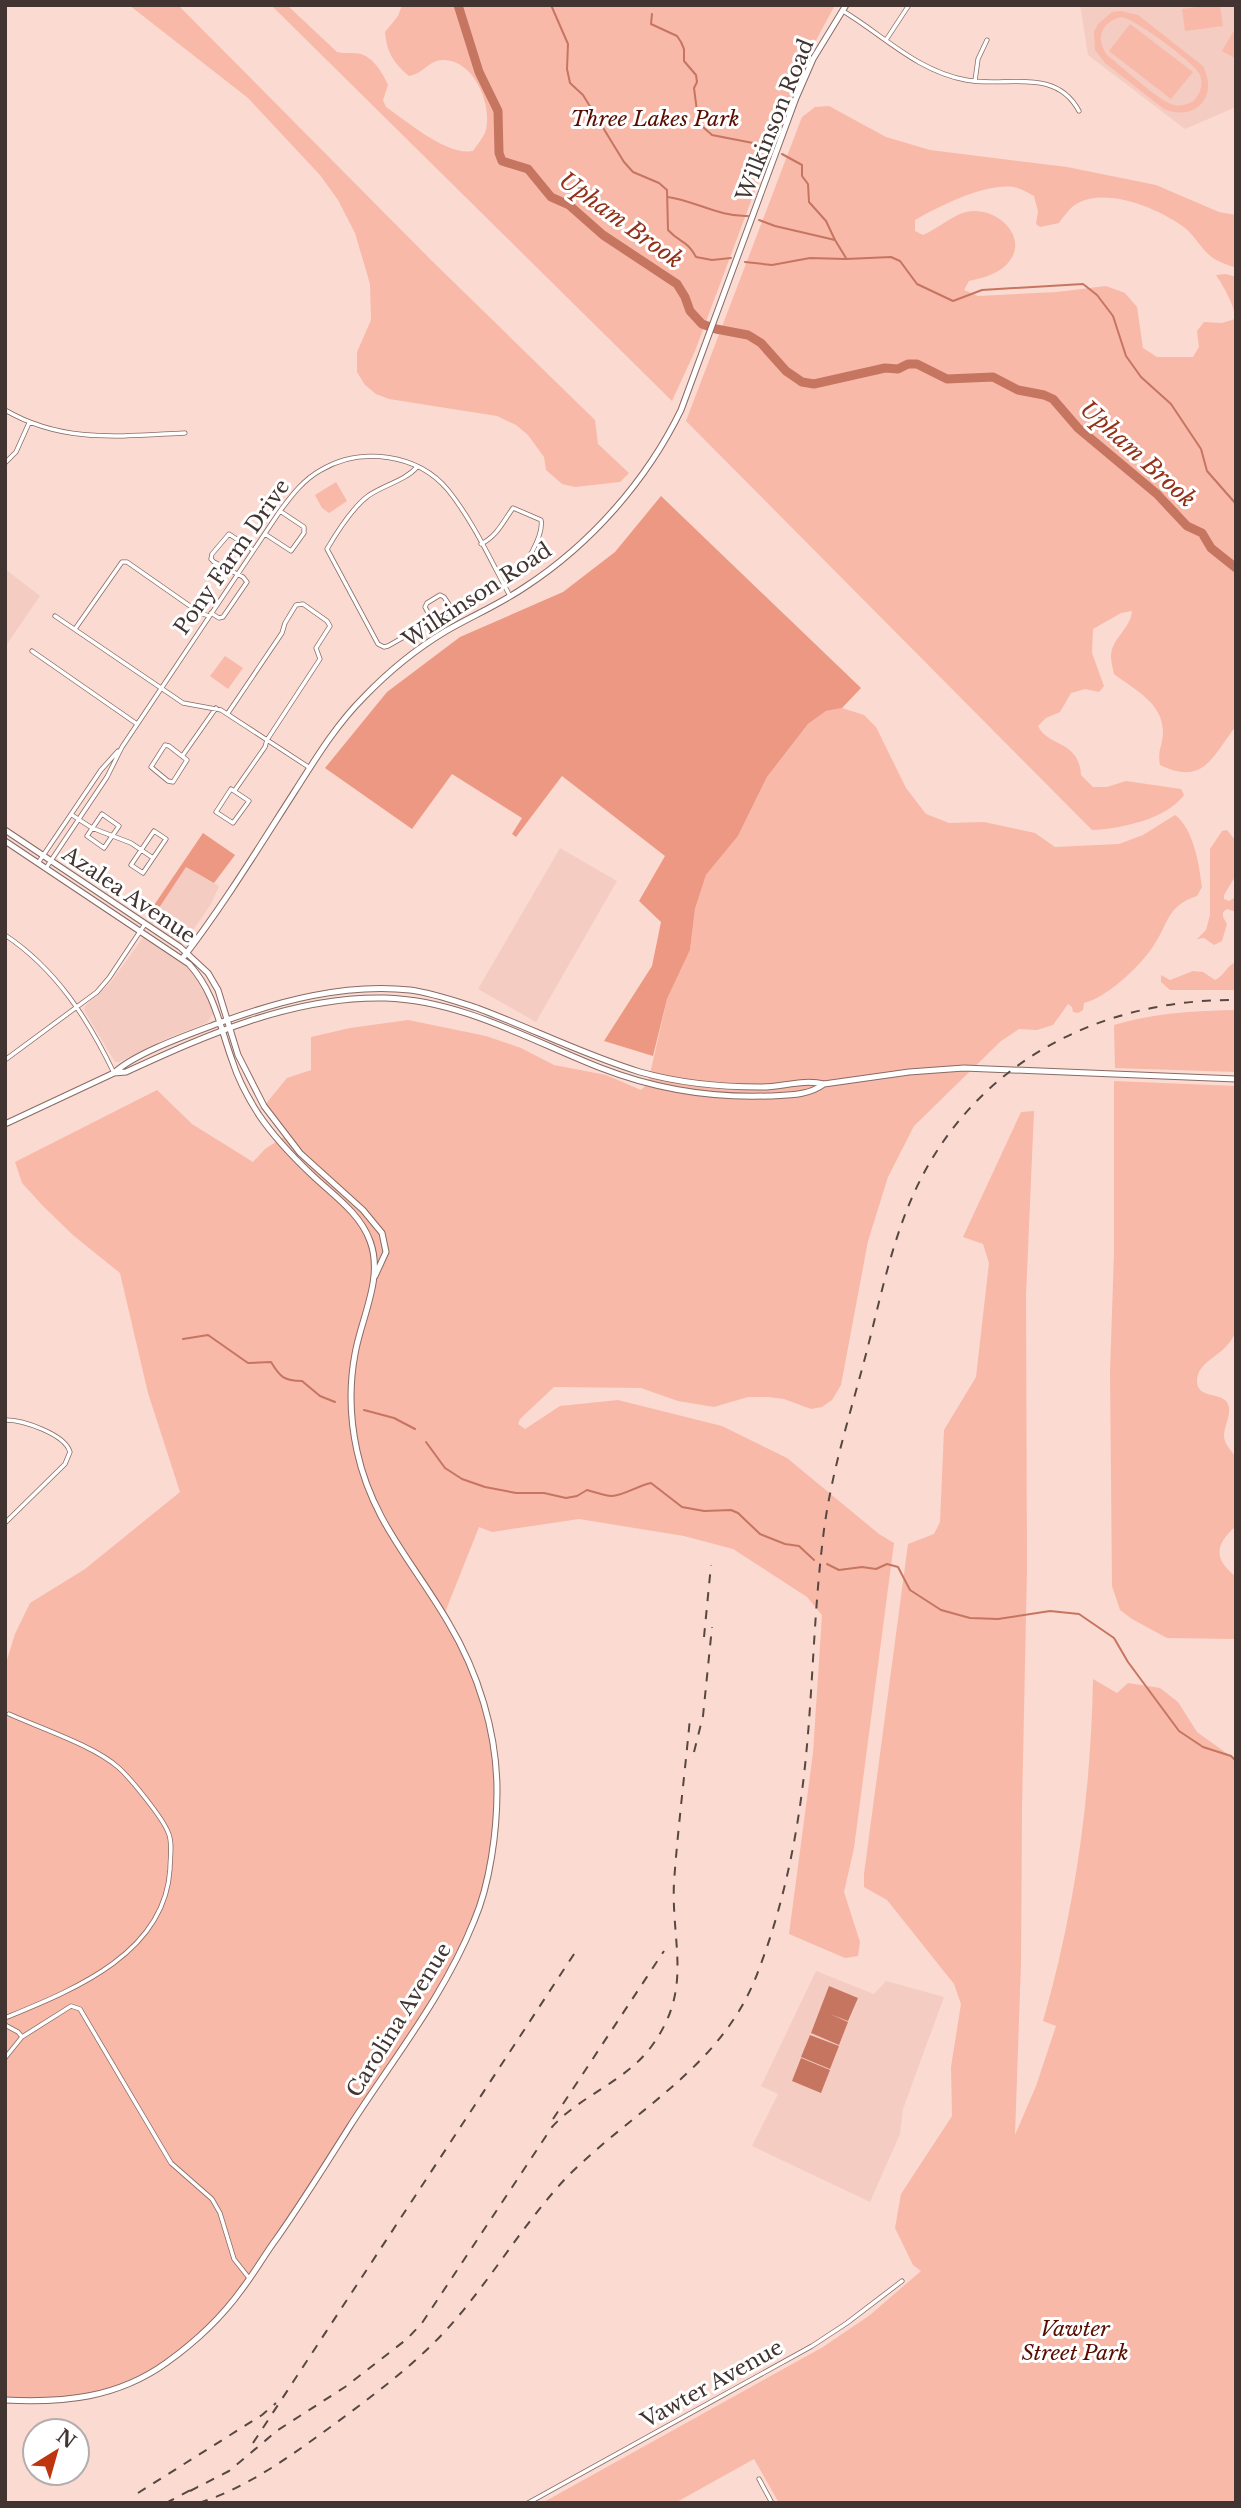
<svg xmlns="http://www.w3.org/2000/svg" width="1241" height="2508" font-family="'Libre Baskerville',serif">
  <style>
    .built { fill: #f5ccc2 }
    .green { fill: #f8b9a9; fill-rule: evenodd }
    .forest { fill: #ed9883 }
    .water { fill: #c67560 }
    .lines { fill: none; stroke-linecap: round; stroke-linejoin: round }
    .stream { stroke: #c67560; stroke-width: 2 }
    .river { stroke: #c67560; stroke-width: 9 }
    .street-casing { stroke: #886b64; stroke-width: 5 }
    .secondary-casing { stroke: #886b64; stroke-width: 7 }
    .street { stroke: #fff; stroke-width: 3.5 }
    .secondary { stroke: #fff; stroke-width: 5 }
    .rail { stroke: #574743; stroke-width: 2; stroke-dasharray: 9 9; stroke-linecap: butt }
    .labels { text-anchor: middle; stroke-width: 6; stroke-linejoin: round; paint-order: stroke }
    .park-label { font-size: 21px; font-style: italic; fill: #580d00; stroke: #fff }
    .street-label { font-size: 21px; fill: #423531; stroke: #fff }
    .water-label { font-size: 23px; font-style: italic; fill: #933119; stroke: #fff }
  </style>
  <rect width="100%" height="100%" fill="#fbdad1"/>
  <!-- built -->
  <path class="built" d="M1080,5H1236V107L1185,129L1088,55Z
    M5,569L40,596L5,647Z
    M560,848L617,881L536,1022L478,989Z
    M186,867L219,886L211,904L185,942L181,944L149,922Z
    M144,936L185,965L196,975L207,994L213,1014L207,1023L168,1038L119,1062H115L84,1010L85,1006L111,982Z
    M816,1971L874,1994L886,1981L944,1997L903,2109L900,2134L870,2202L752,2146L778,2094L761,2086Z"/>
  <!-- green -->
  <path class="green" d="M129,5H178L432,261L595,420L598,444L629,473L620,482L575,487L562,484L546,470L544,457L528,435L516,425L497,416L389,399L376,394L365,385L357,372V352L371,320L370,284L355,233L338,200L320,175L248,98Z
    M271,5H287L337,52C345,54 354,52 361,54C374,58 383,74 388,85L383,100L386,107C407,121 446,156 473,151C477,145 482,139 485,133C494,107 474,59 443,60C429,60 423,74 409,76C394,64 386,51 385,32L398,16L402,5H835L800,70L695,351L672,401Z
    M1211,5H1220L1223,26L1185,31L1182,9Z
    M1121,11L1138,15L1203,66C1219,97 1195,122 1164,109L1105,63L1095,50L1094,32L1098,24L1112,12ZM1121,17C1134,18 1192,61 1199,73C1204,82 1201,95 1192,102C1186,105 1178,107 1171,104C1156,98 1122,67 1107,55C1095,39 1101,22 1121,17Z
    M1130,24L1193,72L1171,99L1109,51Z
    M1236,27V59L1222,51Z
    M829,106L886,137L930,150L1067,167L1156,185L1219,212L1236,215V268C1225,264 1215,261 1207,253C1199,245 1194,235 1185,228C1160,209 1108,187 1078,203C1069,208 1065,215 1059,223L1040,227L1036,224L1038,211L1034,196C1027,192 1020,188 1014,187C984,183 940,206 915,220V231L923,235C937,229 953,215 966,212C998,205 1034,241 1004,267C993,276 981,278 969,281L964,290L978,296L1057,292L1106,286L1125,293L1137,307L1143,348L1157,357H1193L1199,347L1197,331L1204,322L1222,323L1235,319C1236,308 1223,285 1216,275L1226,274L1236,277V726C1212,757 1204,786 1160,765C1157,751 1163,745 1163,732C1163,703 1135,690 1114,674C1113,669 1111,662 1111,657C1111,638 1131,629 1132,611L1121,613L1093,629L1092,653L1104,686L1099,692L1085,689L1071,693L1060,712L1046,718L1038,726C1048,747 1079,740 1081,775L1093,787H1107L1126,781L1181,789L1184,795C1167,819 1120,829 1092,830L686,421L802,117L815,107Z
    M336,482L347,501L329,513L322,508L315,495Z
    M225,656L243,668L228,689L210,676Z
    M842,708L864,715L876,727L906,788L926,814L949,823L984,822L1035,833L1055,847L1119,844L1143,835L1175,815C1194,829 1199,865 1202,887L1197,896C1166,906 1169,924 1152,948C1139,967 1106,998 1084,1003L1083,1010L1078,1013L1073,1012L1072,1007L1068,1004L1053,1025L1037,1030L1019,1029L1001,1041L914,1126L888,1177L868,1241L841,1385L832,1400L822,1407L811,1409L784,1399L768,1397H748L714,1407L678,1401L641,1388L554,1387L520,1419L518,1424L525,1429L560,1406L618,1400L722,1426L787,1458L879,1534L894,1543L854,1848L844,1892L860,1942L858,1956L845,1958L789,1934L813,1753L822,1615L807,1597L733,1549L684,1536L579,1519L492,1532L479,1527L444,1615L456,1636L486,1710L497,1792L490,1859L483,1894L450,1973L243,2288L207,2329L153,2371L90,2397L5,2400V1666L15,1634L30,1603L85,1569L180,1492L148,1393L120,1273L74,1236L43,1206L22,1183L15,1162L157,1090L192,1124L253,1162L265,1149L285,1136L264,1106L287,1078L311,1070V1037L350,1028L408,1020L486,1036L521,1048L554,1065L606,1075L641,1090L648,1083L667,999L690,950L695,909L706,875L738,836L767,777L808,724L826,711Z
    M1227,830L1236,841V875L1224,895V899L1229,901L1236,897V912L1227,909L1223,912V917L1227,924L1222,941L1214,945L1204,938L1197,939L1206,930L1210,915V849L1222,831Z
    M1236,962V990H1170L1161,982V975L1170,980L1193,971L1203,972L1215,980C1225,975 1226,966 1236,962Z
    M1236,1010V1072L1115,1068L1114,1025C1154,1013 1194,1011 1236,1010Z
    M1114,1081L1236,1086V1330C1228,1356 1198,1359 1197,1380C1196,1400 1222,1391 1228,1404C1232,1414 1224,1426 1224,1436C1224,1446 1234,1451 1236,1460C1239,1473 1236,1511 1236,1526C1215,1545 1213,1558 1236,1577V1639L1167,1638L1132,1619L1120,1610L1112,1586L1110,1371L1114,1254Z
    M1034,1111L1026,1295L1027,1569L1022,1807L1021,1963L1015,2135L1036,2086L1056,2026L1043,2021C1075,1910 1091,1795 1093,1679L1117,1693L1128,1683L1160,1688L1178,1702L1197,1732L1236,1760V2503H779L754,2459L675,2503H542L823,2347L870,2315L921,2271L913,2265L895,2228L901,2194L952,2116L951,2067L961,2004L954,1984L887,1900L864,1887V1874L908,1544L934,1534L940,1522L944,1430L976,1377L989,1263L983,1244L963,1237L1021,1112Z"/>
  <!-- forest -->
  <path class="forest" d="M661,496L861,688L842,708L826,711L808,724L767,777L738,836L706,875L695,909L690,950L667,999L653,1056L604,1041L652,966L661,922L639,901L665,856L562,776L516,837L512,834L522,818L452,774L412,829L325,768L387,692L460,637L563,592L615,552Z
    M203,833L235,855L214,883L186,867L151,920L146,917Z"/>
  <!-- water -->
  <path class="water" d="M829,1986L858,1998L848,2021L830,2014L848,2022L839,2045L811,2033Z
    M810,2035L839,2046L830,2069L801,2057Z
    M801,2058L830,2070L821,2093L792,2081Z"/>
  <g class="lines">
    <!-- stream -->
    <path class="stream" d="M551,5L568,44L567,69L570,83L583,95L624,162L633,172L659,183L667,190L668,230C681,244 687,240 696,257L712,260L731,258
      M652,14L651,24L677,36L681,42L684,49V61L696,75L697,82L694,88L698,119L704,128L712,135L753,143L770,150
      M782,154L802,165V176L808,184L809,202L826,221L835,240
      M668,197C695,201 720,217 748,216
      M759,220L775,226L835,240L846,258
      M745,262L772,265L810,258L846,259L891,257L900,261L917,284L953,301L982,290L1083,284L1097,295L1113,316L1126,356L1141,377L1171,404L1201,449L1207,471L1236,504
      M183,1339L208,1335L248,1363L271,1362C280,1377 284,1381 302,1381L320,1396L335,1402
      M364,1410L394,1418L415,1429
      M426,1442L445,1468L462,1479L485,1487L516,1493H544L566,1498L577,1496L587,1490C594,1492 603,1495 611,1496C621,1497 639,1485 651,1483L682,1507L704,1511L731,1510L738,1513L760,1534L785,1544L799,1546L814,1560
      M827,1564L839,1570L862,1567L876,1569L887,1564L898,1567L910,1590L941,1610L970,1618L998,1619L1050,1611L1079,1614L1114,1638L1128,1662L1179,1731L1203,1747L1231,1756L1236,1761"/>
    <!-- river -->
    <path class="river" d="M458,5L479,72L498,111L499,153L502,161L528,169L551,197L569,205L603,235L677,284L685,297L690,311L702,324L716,329L748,335L761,343L786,371L802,382L814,384L885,368L898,369L908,364H917L947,379L993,377L1018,390L1044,395L1053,399L1078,428L1157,494L1187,526L1202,533L1211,548L1236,568"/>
    <defs>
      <path id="street" d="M843,11C883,35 917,71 966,80C1005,88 1055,66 1079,111
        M886,40L909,5
        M975,81L978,59L987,40
        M5,410C63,444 122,436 185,433
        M5,463L16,452L29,423
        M417,467C405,481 383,485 368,496C352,508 337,532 327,549L378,644L384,647L388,646L494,586
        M265,534L291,551L304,533V527L280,511
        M481,544C497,536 503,522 513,508L541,520C544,535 525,568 512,578
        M211,613L219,618L223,617L247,582L243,577L214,562L211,559L212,554L229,534L253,550
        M55,616L183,703L221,710L310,768
        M432,620L425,607L427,603L440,595L444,597L452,609
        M75,629L122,562H127L200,613L209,616
        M32,651L137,724
        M228,713L282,633L285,623L296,605L303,604L327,621L330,626L316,648L320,659L267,740L265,747L235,790
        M165,745L169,746L187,760L173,782L168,781L151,767Z
        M183,755L216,708
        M231,789L249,801L233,823L216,812Z
        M102,814L119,826L104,848L87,836Z
        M72,815L92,828L131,843L153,858
        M154,831L166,839L143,873L131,865Z
        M38,863L101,770L118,751
        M46,868L107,777L122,747L280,511C292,495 303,480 321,470C361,446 418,454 448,490C473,521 491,561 510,596
        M5,935C56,969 88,1019 114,1073
        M5,1060L97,992L109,978L145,924
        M5,1420C23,1420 65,1434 70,1452L65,1464L5,1523
        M5,2018C73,1990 165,1954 170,1869C170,1858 173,1842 168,1832C162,1817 131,1779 119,1768C95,1746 40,1728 9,1714
        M5,2025L18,2032L22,2037L5,2058
        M22,2037L71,2006L80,2009L171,2163L212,2199L220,2213L234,2259L249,2278
        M759,2479L772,2503
        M528,2503L812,2346L847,2323L902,2281"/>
      <path id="secondary" d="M5,830L180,947L208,973L218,990L238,1055L264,1106L300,1153L363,1210L382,1233L386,1252L375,1276
        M5,841L189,964C215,993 219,1024 232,1060C238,1079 248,1098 259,1115C274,1137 293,1157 312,1175C333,1195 360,1213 370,1241C384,1278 361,1318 355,1354C349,1386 350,1419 357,1451C372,1521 413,1562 448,1622C478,1672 497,1732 497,1791C497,1831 490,1884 474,1921C444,1996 393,2059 350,2126C326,2164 303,2201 277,2238C265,2254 255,2272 242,2289C222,2317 194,2343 166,2363C117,2398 64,2403 5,2400
        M182,959C223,906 259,847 295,791C316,758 336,725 364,697C388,672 416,649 446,631C472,616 500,604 525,587C591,544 647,480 681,410L796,98L813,59L846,5
        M114,1073L126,1072C207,1035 293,996 385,998C461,1000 532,1041 601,1068C655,1089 711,1098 768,1096C787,1095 808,1096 824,1084
        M5,1124L114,1073C135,1053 190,1034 219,1023C279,1001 345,983 410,990C433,993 455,1001 477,1008C531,1028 584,1055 640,1072C679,1083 720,1087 761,1087C782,1087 803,1079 824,1084L909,1072L964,1068L1236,1079"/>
    </defs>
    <!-- street casing -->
    <use href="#street" class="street-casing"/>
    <!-- secondary casing -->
    <use href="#secondary" class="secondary-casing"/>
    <!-- street -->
    <use href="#street" class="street"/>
    <!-- secondary -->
    <use href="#secondary" class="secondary"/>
    <!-- rail -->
    <path class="rail" d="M704,1637L711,1565
      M694,1752L703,1716L712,1627
      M553,2119L664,1951
      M253,2443L576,1951
      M190,2491L229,2471L278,2430L345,2387L407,2339L422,2323L552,2127C581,2095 625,2082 651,2047C694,1989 671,1945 674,1882C678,1827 685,1772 690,1718
      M138,2493L262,2415L276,2403
      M166,2503L198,2486
      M199,2503C251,2486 293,2454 336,2423C379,2391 421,2360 456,2319C495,2273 525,2222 566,2178C635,2108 724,2067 759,1969C779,1917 792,1861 800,1806C813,1717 812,1627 823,1538C830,1476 850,1415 866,1354C880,1300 891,1244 914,1193C973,1064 1098,999 1236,1000"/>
  </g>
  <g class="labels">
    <!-- park labels -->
    <g class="park-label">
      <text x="655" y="126">Three Lakes Park</text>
      <text x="1075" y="2336">Vawter<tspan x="1075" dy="24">Street Park</tspan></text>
    </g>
    <!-- street labels -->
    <g class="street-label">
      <text transform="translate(775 120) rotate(-68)" y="7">Wilkinson Road</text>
      <text transform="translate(232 557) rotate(-55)" y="7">Pony Farm Drive</text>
      <text transform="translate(477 595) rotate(-33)" y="7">Wilkinson Road</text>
      <text transform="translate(129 895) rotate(34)" y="7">Azalea Avenue</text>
      <text transform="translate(399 2020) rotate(-58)" y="7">Carolina Avenue</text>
      <text transform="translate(712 2384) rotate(-29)" y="7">Vawter Avenue</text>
    </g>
    <!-- water labels -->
    <g class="water-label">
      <text transform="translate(621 220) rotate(36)" y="8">Upham Brook</text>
      <text transform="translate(1138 454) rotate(42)" y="8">Upham Brook</text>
    </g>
  </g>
  <!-- border -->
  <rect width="1241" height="2508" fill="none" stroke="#423531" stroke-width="14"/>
  <!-- north arrow -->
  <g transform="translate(56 2452) rotate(37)"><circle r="33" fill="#ffffff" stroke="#b3aead" stroke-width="2"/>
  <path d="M0-5L12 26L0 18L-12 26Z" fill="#bf3510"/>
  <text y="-10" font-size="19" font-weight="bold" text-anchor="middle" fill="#423531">N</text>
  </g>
</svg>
